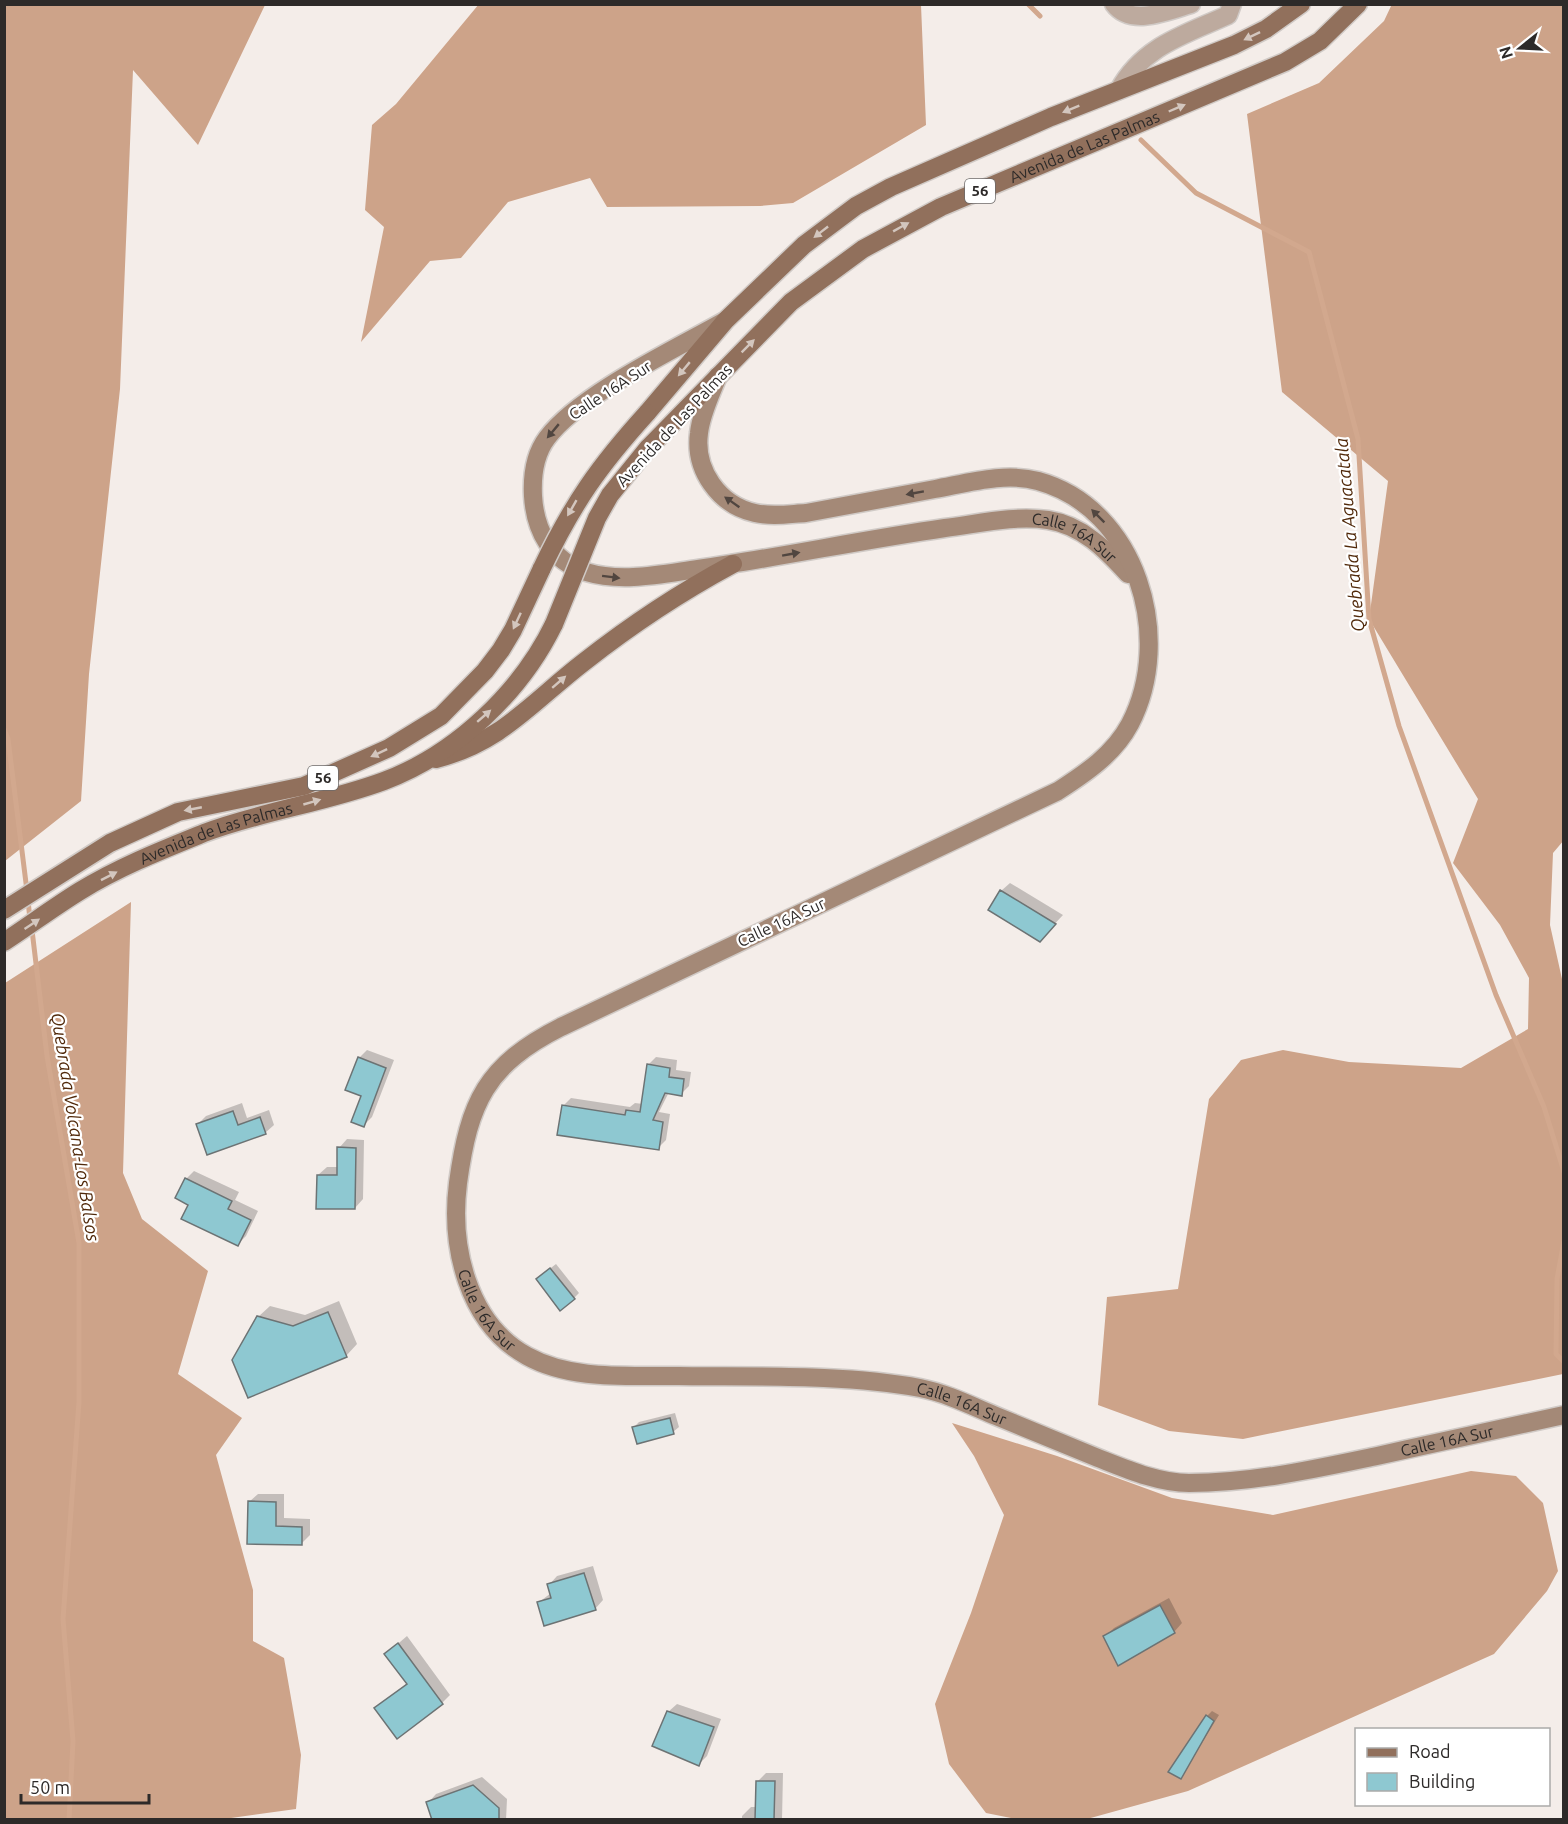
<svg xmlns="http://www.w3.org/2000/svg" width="1568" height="1824" font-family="Ubuntu,sans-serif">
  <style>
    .forest { fill: #cda389 }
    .shadow { fill: #0003 }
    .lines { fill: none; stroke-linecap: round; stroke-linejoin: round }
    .stream { stroke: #d2a88e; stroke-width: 5 }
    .building { fill: #8ec8d1; stroke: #6c7374; stroke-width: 1.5 }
    .street-casing { stroke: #d0cac6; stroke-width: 21 }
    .secondary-casing { stroke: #d0cac6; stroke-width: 21 }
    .primary-casing { stroke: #d0cac6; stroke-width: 21 }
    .street { stroke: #bdaa9e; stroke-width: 18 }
    .secondary { stroke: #a48977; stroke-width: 18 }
    .primary { stroke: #91705c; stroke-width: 18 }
    .primary-bridge-casing { stroke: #d0cac6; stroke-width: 21; stroke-linecap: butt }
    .primary-bridge { stroke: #91705c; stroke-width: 18 }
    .oneway { fill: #d3c6be }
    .oneway2 { fill: #514640 }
    .labels { text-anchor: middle; stroke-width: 4.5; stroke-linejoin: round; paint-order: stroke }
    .shield { fill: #fff; stroke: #6c6a69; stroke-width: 1.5 }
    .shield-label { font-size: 15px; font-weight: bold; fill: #2d2a29 }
    .street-label { font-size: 16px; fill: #2d2a29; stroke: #fff }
    .water-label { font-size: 18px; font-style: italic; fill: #51290a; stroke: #fff }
  </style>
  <rect width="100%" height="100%" fill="#f4ede9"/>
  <!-- forest -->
  <path class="forest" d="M5,4L265,5L198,145L133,70L120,389L89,674L81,801L5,861Z
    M479,4L921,5L926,125L793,203L760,206L607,207L590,178L508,202L461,258L430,261L361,342L384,227L365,210L372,125L396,104Z
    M1392,4L1563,5L1564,840L1553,853L1550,925L1564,988L1563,1374L1243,1439L1169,1431L1098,1405L1107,1297L1178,1289L1209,1099L1241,1060L1283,1050L1349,1062L1461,1068L1528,1029L1529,978L1500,925L1453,863L1478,799L1369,619L1388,481L1282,392L1247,114L1319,83L1384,21Z
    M131,902L123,1173L142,1219L208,1271L178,1374L242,1418L216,1455L253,1590V1641L284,1658L301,1755L296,1809L217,1820L5,1819V983Z
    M952,1423L1057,1456L1172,1498L1273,1515L1471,1471L1516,1476L1543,1503L1558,1571L1547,1591L1494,1654L1188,1791L1087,1819H1016L986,1813L949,1764L935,1704L971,1613L1004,1515L974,1456Z"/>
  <!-- shadow -->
  <path class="shadow" d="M1010,883L1063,915L1048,931L1001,891Z
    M367,1050L394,1060L372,1117L364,1125L359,1058Z
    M656,1057L677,1060L676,1070L691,1072L689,1086L681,1094L669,1092L659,1112L670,1114L666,1140L658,1148L563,1106L571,1098L630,1107L635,1103L643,1104L648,1065Z
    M242,1103L247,1118L269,1110L274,1125L265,1133L198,1124L206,1116Z
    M347,1139L364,1140L363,1199L355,1208L318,1175L327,1167H339V1148Z
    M194,1171L239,1192L235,1200L258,1211L246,1236L238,1244L190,1204L186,1179Z
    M556,1264L579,1293L574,1298L543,1274Z
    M339,1301L357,1344L346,1356L258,1317L270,1306L305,1315Z
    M675,1413L679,1427L673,1432L634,1427L639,1422Z
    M258,1494H284V1518L310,1519V1535L302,1543H249V1502Z
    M593,1566L603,1600L595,1609L538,1603L551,1593L549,1585L557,1576Z
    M1169,1598L1182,1623L1174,1632L1105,1637L1114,1628Z
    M407,1636L450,1695L442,1703L376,1709L407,1683L386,1654Z
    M677,1704L721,1719L707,1756L698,1765L668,1712Z
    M1212,1711L1219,1715L1181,1777L1207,1716Z
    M766,1773H783L782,1820H742V1816L751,1807H757V1782Z
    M482,1777L507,1799L506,1820H434L428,1803L436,1794Z"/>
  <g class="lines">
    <!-- stream -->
    <path class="stream" d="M1028,4L1040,16
      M1141,140L1196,193L1309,252L1358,439L1369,619L1399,726L1496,995L1544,1107L1564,1172
      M4,729L8,739L27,891
      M28,900L30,920
      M32,930L47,1056L79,1243V1402L63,1619L73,1741L69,1820
      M1564,1241L1557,1279L1556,1354L1564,1362"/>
  </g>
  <!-- building -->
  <path class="building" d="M1000,890L1056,924L1040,942L988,910Z
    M358,1057L386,1068L364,1127L351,1122L361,1096L345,1090Z
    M647,1064L670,1068L669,1077L684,1079L682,1096L665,1093L653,1120L663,1122L659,1150L557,1135L562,1105L625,1115L626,1110L640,1112Z
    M233,1111L238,1125L260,1117L266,1134L207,1155L196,1124Z
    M337,1147L356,1148L355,1209H316L317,1175H337Z
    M185,1178L232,1201L228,1209L251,1220L238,1246L181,1219L188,1205L175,1198Z
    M550,1268L575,1299L560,1311L536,1279Z
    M328,1312L347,1357L248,1398L232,1360L257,1316L293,1326Z
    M670,1418L674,1434L637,1444L632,1427Z
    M248,1501L276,1502V1526L302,1527V1545L247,1544Z
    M584,1573L596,1610L544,1626L537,1602L551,1598L547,1584Z
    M1160,1605L1175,1633L1118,1666L1103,1636Z
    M398,1643L443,1704L397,1739L374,1708L407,1684L384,1654Z
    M667,1711L714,1727L699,1766L652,1746Z
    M1206,1715L1214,1721L1181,1779L1168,1772Z
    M756,1781H775L774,1820H755Z
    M473,1785L499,1808V1820H432L426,1802Z"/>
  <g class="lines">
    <defs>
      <path id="street" d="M1114,4C1131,27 1168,11 1191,4
        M1119,90C1143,46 1184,35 1228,15L1232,4"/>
      <g id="secondary">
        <path id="s1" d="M723,322C675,349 579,395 547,438C535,454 532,477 533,496C535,530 551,561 586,572C622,583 662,574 698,569C781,557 862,540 945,528C978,524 1014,515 1048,520C1082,525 1106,550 1128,574"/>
        <path id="s2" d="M718,376C711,394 701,414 699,433C694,470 719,505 755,513C772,517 789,514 806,513C849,505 892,497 935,489C968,483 1005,472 1038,481C1137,508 1175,638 1130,724C1114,754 1086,773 1058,791L561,1027C486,1065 469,1102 458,1183C450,1246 467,1323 527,1356C572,1381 630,1375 679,1376C755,1377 846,1374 920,1388C946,1393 972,1406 996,1416C1030,1430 1064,1444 1098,1458C1126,1469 1158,1483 1189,1483C1253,1483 1315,1469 1377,1456C1439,1442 1501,1429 1564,1415"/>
      </g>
      <g id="primary">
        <path d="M647,413L726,320L804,245L856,206L891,187L1051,117L1234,45L1266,29L1301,4"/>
        <path id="s3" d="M648,448L791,302L863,249L941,207L1285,62L1320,41L1358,4"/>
        <path d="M436,759C502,742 532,702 584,662C631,625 681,592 733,564"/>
        <path d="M4,910L110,843L178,812L304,786L389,748L441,716L485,671L501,650L513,630L542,568"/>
        <path id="s4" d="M4,942C30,925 54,907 80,891C119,867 162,850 204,833C262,811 325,803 384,781C456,754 521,692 554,624"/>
      </g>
    </defs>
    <!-- street casing -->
    <use href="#street" class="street-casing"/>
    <!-- secondary casing -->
    <use href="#secondary" class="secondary-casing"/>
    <!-- primary casing -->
    <use href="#primary" class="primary-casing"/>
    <!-- street -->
    <use href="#street" class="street"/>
    <!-- secondary -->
    <use href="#secondary" class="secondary"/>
    <!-- primary -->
    <use href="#primary" class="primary"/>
    <defs>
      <path id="primary-bridge" d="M542,568C573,503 599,466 647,413
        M554,624L597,518L610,495L648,448"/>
    </defs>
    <!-- primary-bridge casing -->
    <use href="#primary-bridge" class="primary-bridge-casing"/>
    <!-- primary-bridge -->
    <use href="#primary-bridge" class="primary-bridge"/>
  </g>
  <!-- one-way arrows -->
  <defs><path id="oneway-solid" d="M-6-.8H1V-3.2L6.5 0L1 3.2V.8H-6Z" transform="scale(1.5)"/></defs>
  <g class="oneway">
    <use href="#oneway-solid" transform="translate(1252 36) rotate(154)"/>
    <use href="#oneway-solid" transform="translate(1177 108) rotate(-23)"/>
    <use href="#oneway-solid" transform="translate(1071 109) rotate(158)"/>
    <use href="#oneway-solid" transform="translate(901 227) rotate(-29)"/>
    <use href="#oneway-solid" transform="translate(821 232) rotate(142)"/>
    <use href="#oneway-solid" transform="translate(748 346) rotate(-45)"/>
    <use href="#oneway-solid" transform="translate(684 369) rotate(130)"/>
    <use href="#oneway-solid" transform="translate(572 508) rotate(120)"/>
    <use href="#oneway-solid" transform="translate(517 621) rotate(115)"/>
    <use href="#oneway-solid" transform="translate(559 682) rotate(-41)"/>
    <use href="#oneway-solid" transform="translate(484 716) rotate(-41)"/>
    <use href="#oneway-solid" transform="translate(379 753) rotate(155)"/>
    <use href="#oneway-solid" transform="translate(312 802) rotate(-16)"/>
    <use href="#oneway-solid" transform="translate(193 809) rotate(169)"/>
    <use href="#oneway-solid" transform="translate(109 876) rotate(-27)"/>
    <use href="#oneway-solid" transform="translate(32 924) rotate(-34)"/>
  </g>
  <g class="oneway2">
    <use href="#oneway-solid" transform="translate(553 431) rotate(130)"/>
    <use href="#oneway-solid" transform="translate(915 493) rotate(170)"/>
    <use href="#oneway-solid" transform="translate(732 502) rotate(-145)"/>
    <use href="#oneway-solid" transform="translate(1098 516) rotate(-135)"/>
    <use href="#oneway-solid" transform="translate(791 554) rotate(-10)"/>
    <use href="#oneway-solid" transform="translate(611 577) rotate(7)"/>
  </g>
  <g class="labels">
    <!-- shield labels -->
    <g class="shield">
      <rect x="965" y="179" width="30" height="24" rx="4.5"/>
      <rect x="308" y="766" width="30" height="24" rx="4.5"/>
    </g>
    <g class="shield-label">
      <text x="980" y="196">56</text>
      <text x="323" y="783">56</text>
    </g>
    <!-- street labels -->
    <g class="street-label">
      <text dy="6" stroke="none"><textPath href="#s3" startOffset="538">Avenida de Las Palmas</textPath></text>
      <text transform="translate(610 390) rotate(-33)" y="6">Calle 16A Sur</text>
      <text transform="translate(674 425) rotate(-47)" y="6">Avenida de Las Palmas</text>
      <text dy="6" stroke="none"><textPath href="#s1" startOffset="870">Calle 16A Sur</textPath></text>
      <text dy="6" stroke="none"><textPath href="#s4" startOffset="240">Avenida de Las Palmas</textPath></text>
      <text transform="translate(781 922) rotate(-25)" y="6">Calle 16A Sur</text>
      <text dy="6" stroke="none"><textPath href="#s2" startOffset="1730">Calle 16A Sur</textPath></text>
      <text dy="6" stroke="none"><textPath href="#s2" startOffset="2234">Calle 16A Sur</textPath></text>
      <text dy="6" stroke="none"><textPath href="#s2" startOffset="2738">Calle 16A Sur</textPath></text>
    </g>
    <!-- water labels -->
    <g class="water-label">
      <text transform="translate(1350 535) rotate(-95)" y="6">Quebrada La Aguacatala</text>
      <text transform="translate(75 1127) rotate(81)" y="6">Quebrada Volcana-Los Balsos</text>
    </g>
  </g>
  <!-- border -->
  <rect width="1568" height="1824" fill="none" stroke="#2d2a29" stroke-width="12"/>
  <!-- legend -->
  <rect x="1355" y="1728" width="195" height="78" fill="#ffffff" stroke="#abaaa9" stroke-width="1.5"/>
  <rect x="1367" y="1748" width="30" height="9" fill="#91705c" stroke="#abaaa9" stroke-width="1.5"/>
  <text x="1409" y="1758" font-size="18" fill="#2d2a29">Road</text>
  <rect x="1367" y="1773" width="30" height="18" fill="#8ec8d1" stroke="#abaaa9" stroke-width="1.5"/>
  <text x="1409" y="1788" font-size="18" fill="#2d2a29">Building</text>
  <!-- north arrow -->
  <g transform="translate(1520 48) rotate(252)" stroke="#ffffff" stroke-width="4.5" paint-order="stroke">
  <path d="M0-4.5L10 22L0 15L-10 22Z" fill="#2d2a29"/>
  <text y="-9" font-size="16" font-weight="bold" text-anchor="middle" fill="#2d2a29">N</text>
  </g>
  <!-- scale -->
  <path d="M21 1794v9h128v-9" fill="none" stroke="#2d2a29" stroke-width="3"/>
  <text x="30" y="1794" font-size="18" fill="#2d2a29" stroke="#ffffff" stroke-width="4.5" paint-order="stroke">50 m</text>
</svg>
